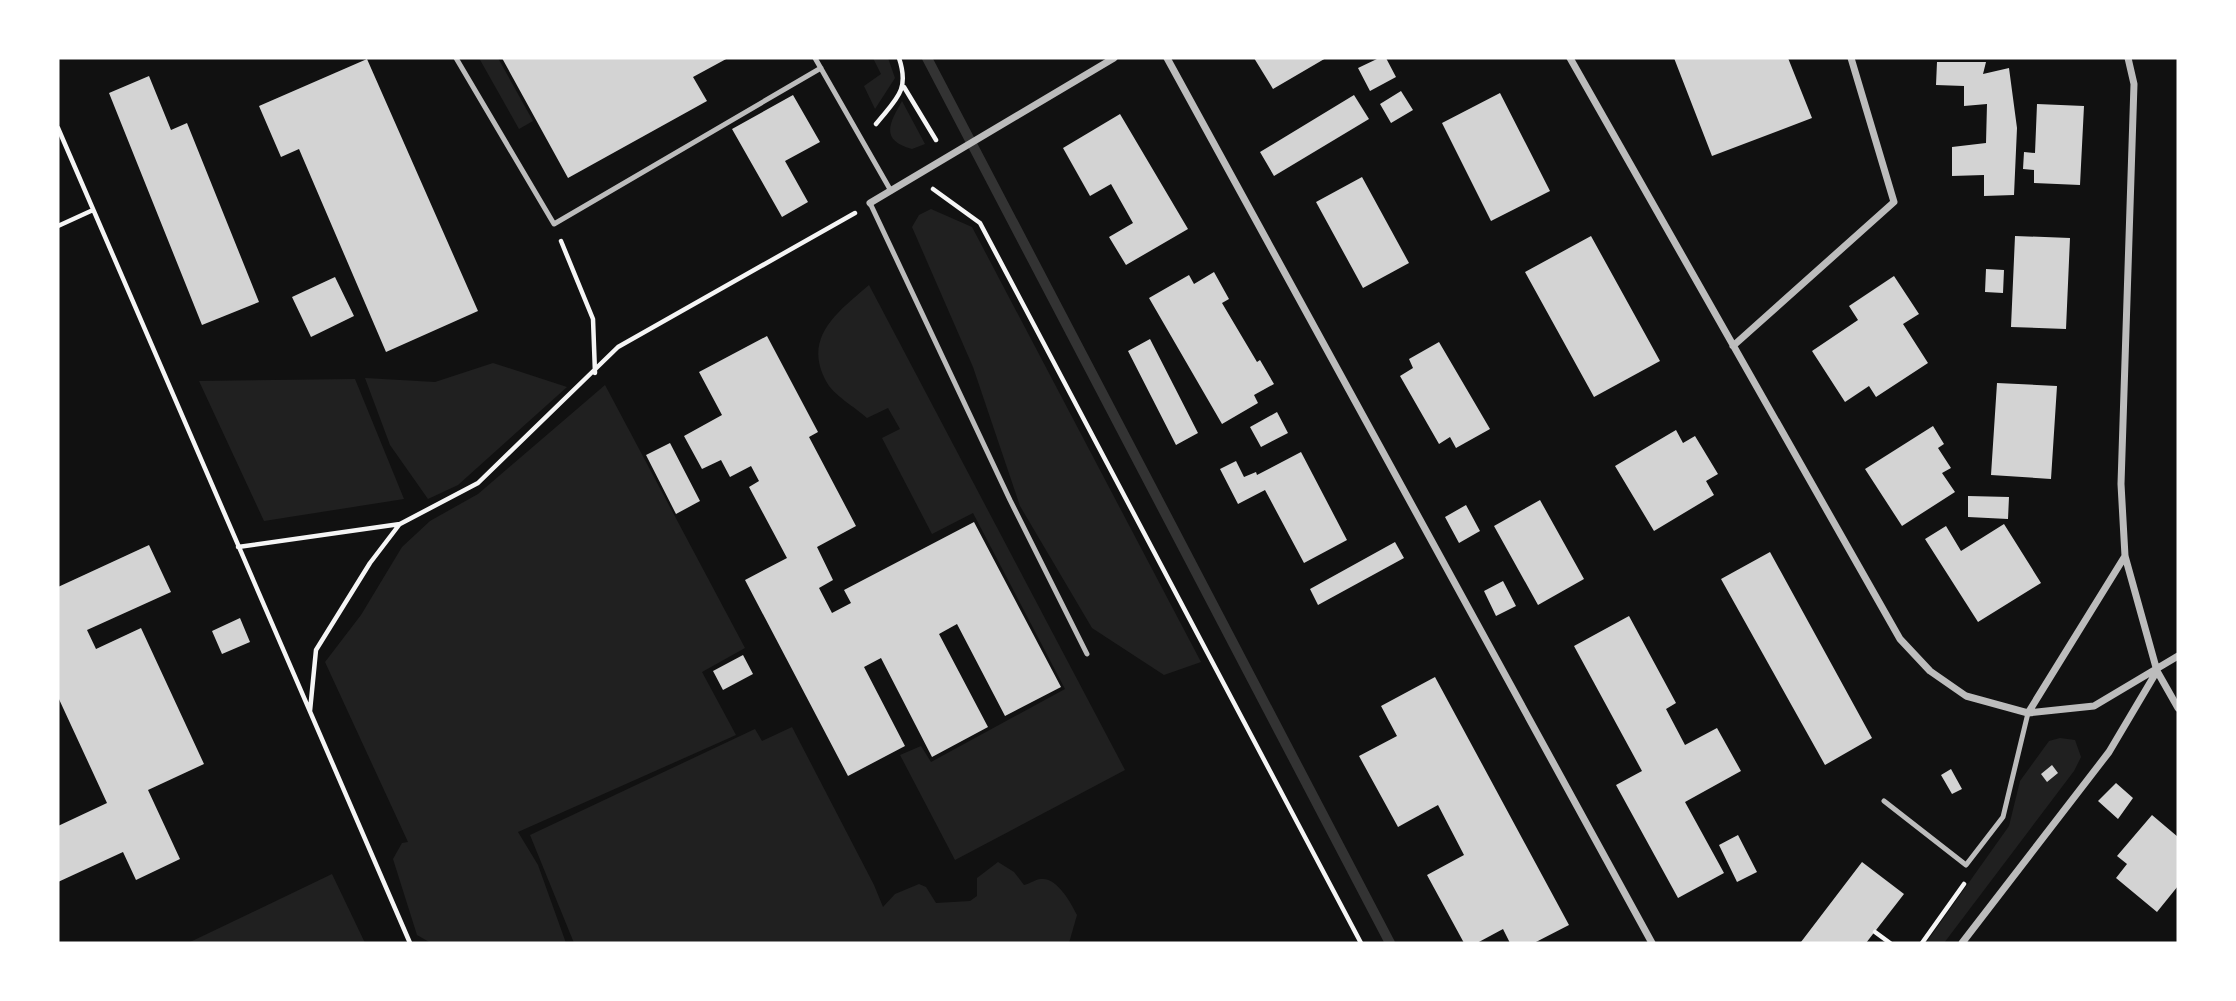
<svg xmlns="http://www.w3.org/2000/svg" width="2236" height="1001" font-family="'Open Sans',sans-serif">
  <style>
    .green { fill: #202020 }
    .lines { fill: none; stroke-linecap: round; stroke-linejoin: round }
    .stream { stroke: #333; stroke-width: 10 }
    .building { fill: #d3d3d3 }
    .path { stroke: #f5f5f5; stroke-width: 4.5 }
    .service { stroke: #bcbcbc; stroke-width: 5 }
    .minor { stroke: #bcbcbc; stroke-width: 7 }
  </style>
  <rect width="100%" height="100%" fill="#111"/>
  <!-- green -->
  <path class="green" d="M479,58H498L533,121L519,129Z
    M873,58H888L895,78L875,109L864,86L881,74Z
    M902,101L925,144L912,149C880,140 889,124 902,101Z
    M931,209L972,227L1201,662L1164,675L1092,628L1020,506L973,367L912,227L919,215Z
    M869,285L1125,770L955,860L900,755L921,746L931,762L1065,689L973,513L932,534L882,438L900,429L888,408L867,418C855,407 833,395 826,381C802,337 839,311 869,285Z
    M493,363L567,387L458,485L428,499L390,445L365,378L435,382Z
    M355,379L404,499L264,521L199,381Z
    M605,385L745,648L702,672L736,735L518,832L538,865L566,943H431L417,935L393,859L402,843L408,842L325,662L361,615L402,547L430,521L478,494Z
    M792,727L874,885L883,907L895,894L919,884L926,887L936,903L970,901L977,896V878L998,862L1014,872L1024,885C1029,884 1036,879 1041,879C1057,877 1071,903 1077,915L1069,943H574L530,835L755,729L762,741Z
    M2060,738L2075,740L2081,757L2074,771L1944,943H1926L2009,826L2020,781L2049,741Z
    M332,874L365,943H188Z"/>
  <g class="lines">
    <!-- stream -->
    <path class="stream" d="M927,58L1390,943"/>
  </g>
  <!-- building -->
  <path class="building" d="M502,58H728L693,77L707,101L568,178Z
    M1254,58H1326L1273,89Z
    M1379,58H1386L1396,77L1370,91L1358,68Z
    M1674,58H1788L1812,118L1712,156Z
    M367,59L478,311L386,352L299,149L281,157L259,106Z
    M1937,62H1986L1983,74L2009,68L2017,128L2014,195L1984,196V175L1952,176V147L1986,143L1987,104L1964,106V86L1936,85Z
    M149,76L171,130L187,123L259,302L202,325L109,93Z
    M1401,91L1413,110L1391,123L1380,104Z
    M1500,93L1550,191L1491,221L1442,123Z
    M793,95L820,142L785,161L808,202L782,217L732,129Z
    M1354,95L1369,119L1274,176L1260,152Z
    M2037,104L2084,106L2080,185L2034,183V170L2023,169L2024,152L2035,153Z
    M1120,114L1188,229L1126,265L1109,237L1133,223L1111,184L1090,196L1063,148Z
    M1362,177L1409,263L1363,288L1316,202Z
    M1591,236L1660,361L1594,397L1525,272Z
    M2015,236L2070,238L2066,329L2011,327Z
    M1986,269L2004,270L2003,293L1985,292Z
    M1214,272L1229,299L1222,303L1257,362L1260,360L1274,384L1254,395L1258,403L1222,424L1149,298L1189,275L1194,284Z
    M1894,276L1919,314L1903,324L1928,363L1876,397L1869,386L1845,402L1812,351L1858,320L1849,306Z
    M335,277L354,316L311,337L292,297Z
    M767,336L818,432L809,437L856,526L817,547L833,580L819,588L832,613L851,603L844,590L974,522L1061,687L1005,716L957,624L939,634L988,727L932,757L881,658L864,667L905,746L848,776L745,580L787,558L749,487L759,481L751,466L730,477L721,460L702,469L684,436L722,415L699,372Z
    M1150,339L1198,433L1176,445L1128,351Z
    M1439,342L1490,429L1456,448L1450,437L1439,444L1400,376L1413,368L1409,359Z
    M1997,383L2057,386L2051,479L1991,475Z
    M1277,412L1288,433L1261,447L1250,427Z
    M1933,426L1944,444L1938,448L1951,468L1942,473L1955,492L1902,526L1865,469Z
    M1676,430L1683,443L1695,436L1718,474L1706,481L1714,495L1654,531L1615,466Z
    M670,443L700,501L676,514L646,455Z
    M1301,452L1347,540L1304,563L1265,490L1238,504L1220,469L1236,461L1244,477L1256,472L1257,475Z
    M1968,496L2009,497L2008,519L1968,517Z
    M1540,500L1584,579L1538,605L1494,526Z
    M1466,505L1480,531L1459,543L1445,517Z
    M2004,524L2041,583L1978,622L1925,539L1946,526L1961,551Z
    M1395,542L1404,558L1318,605L1310,589Z
    M149,545L171,592L87,630L96,649L141,628L204,764L148,790L180,859L136,880L123,852L58,882V826L107,803L58,697V587Z
    M1770,552L1872,738L1825,765L1721,579Z
    M1503,581L1516,606L1496,616L1484,591Z
    M1629,616L1676,703L1666,709L1685,745L1717,728L1741,771L1685,802L1724,873L1678,898L1616,785L1642,771L1574,646Z
    M240,618L250,642L222,654L212,631Z
    M743,655L753,674L723,690L713,671Z
    M1435,677L1569,925L1534,943H1510L1503,929L1477,943H1464L1427,875L1464,855L1438,805L1398,827L1359,756L1397,736L1381,706Z
    M2052,765L2058,773L2047,782L2041,774Z
    M1951,769L1962,789L1952,794L1941,775Z
    M2116,783L2133,798L2118,819L2098,801Z
    M2152,815L2178,837V886L2157,912L2116,878L2127,864L2117,856Z
    M1738,835L1757,872L1737,882L1719,845Z
    M1862,862L1904,894L1866,943L1801,942Z"/>
  <g class="lines">
    <!-- path -->
    <path class="path" d="M904,87L936,140
      M876,124C896,99 910,91 899,58
      M58,128L410,943
      M933,189L980,223L1361,943
      M58,226L93,210
      M561,241L593,319L595,373
      M238,547L400,524L478,483L618,347L855,213
      M310,711L316,650L370,563L399,525
      M1875,932L1890,943
      M1922,943L1964,884"/>
    <!-- service -->
    <path class="service" d="M456,58L554,224L821,68
      M815,58L891,191
      M870,203L1010,500L1087,654
      M1884,801L1966,865L2003,817L2028,713"/>
    <!-- minor -->
    <path class="minor" d="M1167,58L1652,943
      M1570,58L1900,639L1930,671L1966,696L2028,713L2094,706L2178,656
      M2128,58L2134,84L2121,484L2125,556L2157,671L2178,708
      M870,203L1114,58
      M1733,346L1894,202L1851,58
      M2028,713L2125,556
      M1962,943L2109,752L2157,671"/>
  </g>
  <!-- border -->
  <rect width="2236" height="1001" fill="none" stroke="#ffffff" stroke-width="119"/>
</svg>
